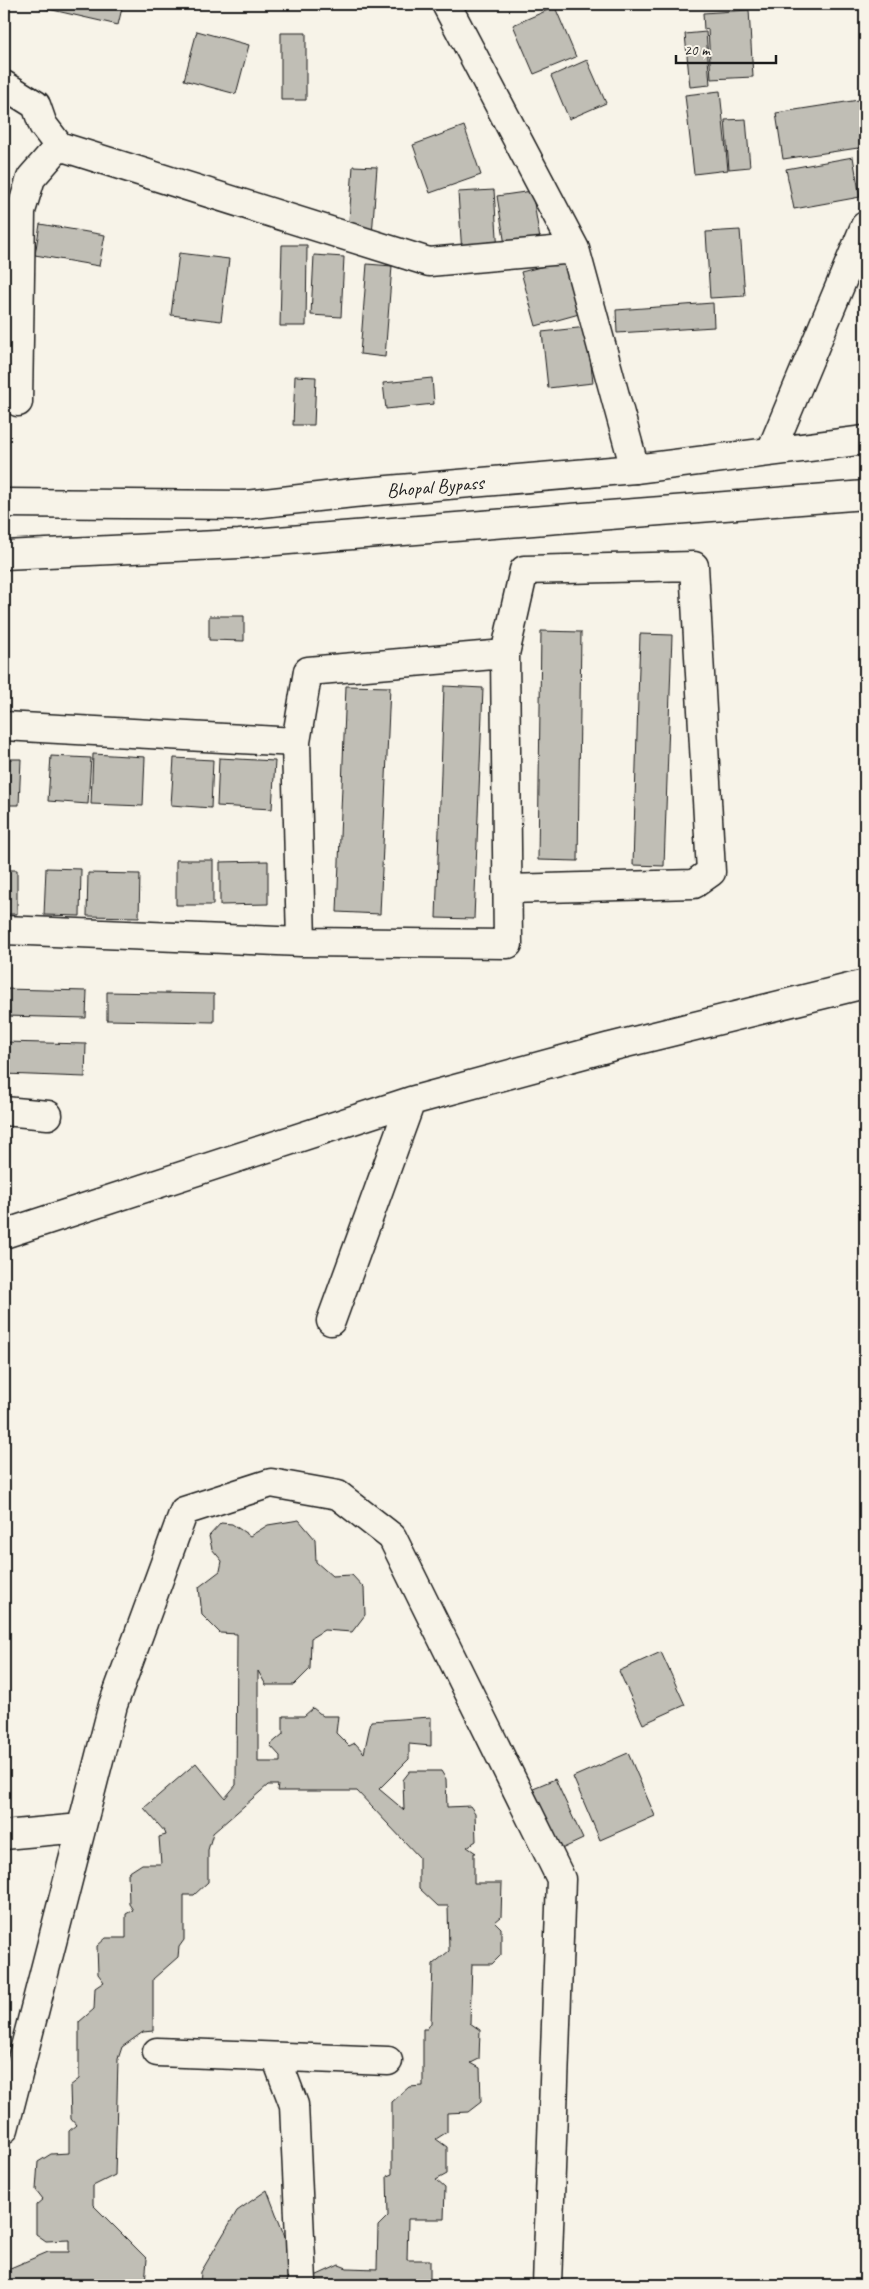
<svg xmlns="http://www.w3.org/2000/svg" width="869" height="2289" font-family="Caveat,sans-serif">
  <style>
    .building { fill: #c0beb5; stroke: #1c1c1c }
    .lines { fill: none; stroke-linecap: round; stroke-linejoin: round }
    .minor-casing { stroke: #1c1c1c; stroke-width: 31 }
    .major-casing { stroke: #1c1c1c; stroke-width: 31 }
    .minor { stroke: #f7f3e8; stroke-width: 28 }
    .major { stroke: #f7f3e8; stroke-width: 28 }
    .labels { text-anchor: middle; stroke-width: 5; stroke-linejoin: round; paint-order: stroke }
    .street-label { font-size: 20px; fill: #1c1c1c; stroke: #f7f3e8 }
  </style>
  <rect width="100%" height="100%" fill="#f7f3e8"/>
  <filter id="ink" filterUnits="userSpaceOnUse"><feTurbulence type="fractalNoise" baseFrequency=".02" numOctaves="2"/><feDisplacementMap in="SourceGraphic" scale="10" xChannelSelector="R" yChannelSelector="G"/><feConvolveMatrix kernelMatrix="1 2 1 2 8 2 1 2 1" color-interpolation-filters="sRGB"/></filter>
  <g filter="url(#ink)">
    <!-- building -->
    <path class="building" d="M36,4H123L118,25L35,6Z
      M555,7L576,57L534,74L513,25Z
      M749,10L753,77L711,79L708,29L704,30L703,13Z
      M197,31L249,45L236,94L184,80Z
      M706,32L710,85L690,87L685,34Z
      M281,33H306V100H281Z
      M587,60L606,103L569,119L551,76Z
      M720,91L728,170L694,174L685,95Z
      M865,99V147L783,159L776,113Z
      M746,119L750,167L729,169L725,120Z
      M464,126L481,175L430,193L413,145Z
      M853,157L860,197L794,209L786,169Z
      M353,166L377,167L372,236L348,235Z
      M494,190L498,252L462,254L458,192Z
      M532,191L541,245L506,251L497,196Z
      M40,224L105,235L99,266L35,255Z
      M740,230L745,296L710,298L706,232Z
      M282,245H307L306,326H280Z
      M179,253L229,259L221,321L171,315Z
      M314,255L344,257L341,317L311,315Z
      M564,261L579,314L536,326L521,272Z
      M367,264L392,266L385,357L360,354Z
      M713,303L714,327L617,333L616,310Z
      M587,327L593,383L548,388L542,332Z
      M295,376L316,377L314,425H293Z
      M432,378L434,404L386,409L383,383Z
      M209,616H244V641L209,640Z
      M541,631L581,632L578,861L538,860Z
      M640,634L672,635L664,866L633,865Z
      M346,686L390,687L380,914L337,912Z
      M444,686L483,688L474,919L436,918Z
      M93,754L145,757L143,806L91,804Z
      M51,756L91,758L88,804L48,801Z
      M174,758L213,760L211,808L171,805Z
      M219,758L275,761L272,809L217,806Z
      M4,759H21L19,805H4Z
      M176,860H213V905H176Z
      M268,861V904L220,905V862Z
      M46,868L81,869L80,916L44,915Z
      M4,870H17V914H4Z
      M88,873L140,874L139,917L87,916Z
      M4,989L87,991L86,1018L4,1016Z
      M107,992L214,994V1022L107,1020Z
      M4,1042L86,1044L85,1077L4,1074Z
      M299,1520L315,1539L316,1562L332,1576L352,1575L364,1588L365,1615L352,1632L324,1630L311,1638L310,1669L294,1685H266L258,1671V1762H280V1756L270,1745L283,1734V1716H304L313,1708L323,1716H338L336,1733L349,1746L355,1743L364,1753L371,1721L431,1717V1746L409,1744V1759L379,1789L404,1810L403,1780L410,1771H441L446,1779L447,1807L470,1806L475,1813L476,1841L467,1847L476,1853H474V1883H502L501,1917L495,1922L501,1928V1955L492,1964H472L470,2023L480,2030L479,2059L471,2063L480,2068L481,2102L468,2112L447,2113V2132L436,2139L447,2147V2174L436,2180L445,2188L444,2219H408L407,2260H430V2285H200L201,2272L237,2211L267,2190L302,2282L339,2265L347,2268L377,2269L378,2226L388,2216L387,2176L392,2174V2102L409,2087L423,2086V2029H427L431,2023L433,1964L449,1951L448,1906H438L419,1888V1857L357,1791H277L278,1785H268L213,1833L208,1850V1882L194,1895H184V1940L179,1947L178,1957L153,1979V2031L143,2032L122,2047L118,2059L115,2175L93,2186V2205L147,2259L145,2283L175,2285H7L8,2269L48,2252H69V2240L46,2241L36,2234V2205L43,2199L36,2190L38,2162L51,2154L69,2153V2131L76,2125L71,2119L70,2086L79,2079V2022L94,2009L95,1988L104,1982L98,1974L97,1946L106,1938H126V1914L133,1910L129,1904L128,1873L142,1864H161L159,1837L166,1835L165,1832L144,1808L196,1763L225,1798L236,1785L237,1634L220,1633L202,1615L199,1587L220,1571L222,1561L212,1549L209,1536L221,1523L232,1524L250,1536L268,1525Z
      M661,1652L685,1705L643,1724L619,1671Z
      M628,1753L655,1816L600,1840L573,1777Z
      M555,1779L583,1839L555,1852L526,1791Z"/>
    <g class="lines">
      <defs>
        <path id="minor" d="M446,4L575,249L635,469
          M4,85L36,105L43,125L59,146L429,262L575,249
          M7,224L21,211L31,178L59,146
          M18,402L21,211
          M771,451L865,226
          M4,726L296,742L308,671L505,654L524,570L694,566L711,872L694,884L508,889
          M296,742L301,942
          M4,930L301,942L508,944L505,654
          M4,1111L48,1115
          M4,1234L411,1101L610,1047L865,984
          M331,1321L411,1101
          M4,1835L81,1828
          M157,2052L388,2061
          M276,2057L294,2105L302,2282
          M4,2129L113,1705L184,1511L271,1483L338,1495L392,1537L561,1879L547,2285"/>
        <path id="major" d="M4,503L246,505L353,493L635,469L865,440
          M4,555L239,544L865,495"/>
      </defs>
      <!-- minor casing -->
      <use href="#minor" class="minor-casing"/>
      <!-- major casing -->
      <use href="#major" class="major-casing"/>
      <!-- minor -->
      <use href="#minor" class="minor"/>
      <!-- major -->
      <use href="#major" class="major"/>
    </g>
  </g>
  <g class="labels">
    <!-- street labels -->
    <g class="street-label">
      <text transform="translate(435 486) rotate(-5)" y="7">Bhopal Bypass</text>
    </g>
  </g>
  <!-- margin -->
  <rect width="869" height="2289" fill="none" stroke="#f7f3e8" stroke-width="20"/>
  <rect x="10" y="10" width="849" height="2269" fill="none" stroke="#1c1c1c" stroke-width="2" filter="url(#ink)"/>
  <!-- scale -->
  <path d="M676 55v8h100v-8" fill="none" stroke="#1c1c1c" stroke-width="2.5"/>
  <text x="684" y="55" font-size="15" fill="#1c1c1c" stroke="#f7f3e8" stroke-width="4" paint-order="stroke">20 m</text>
</svg>
